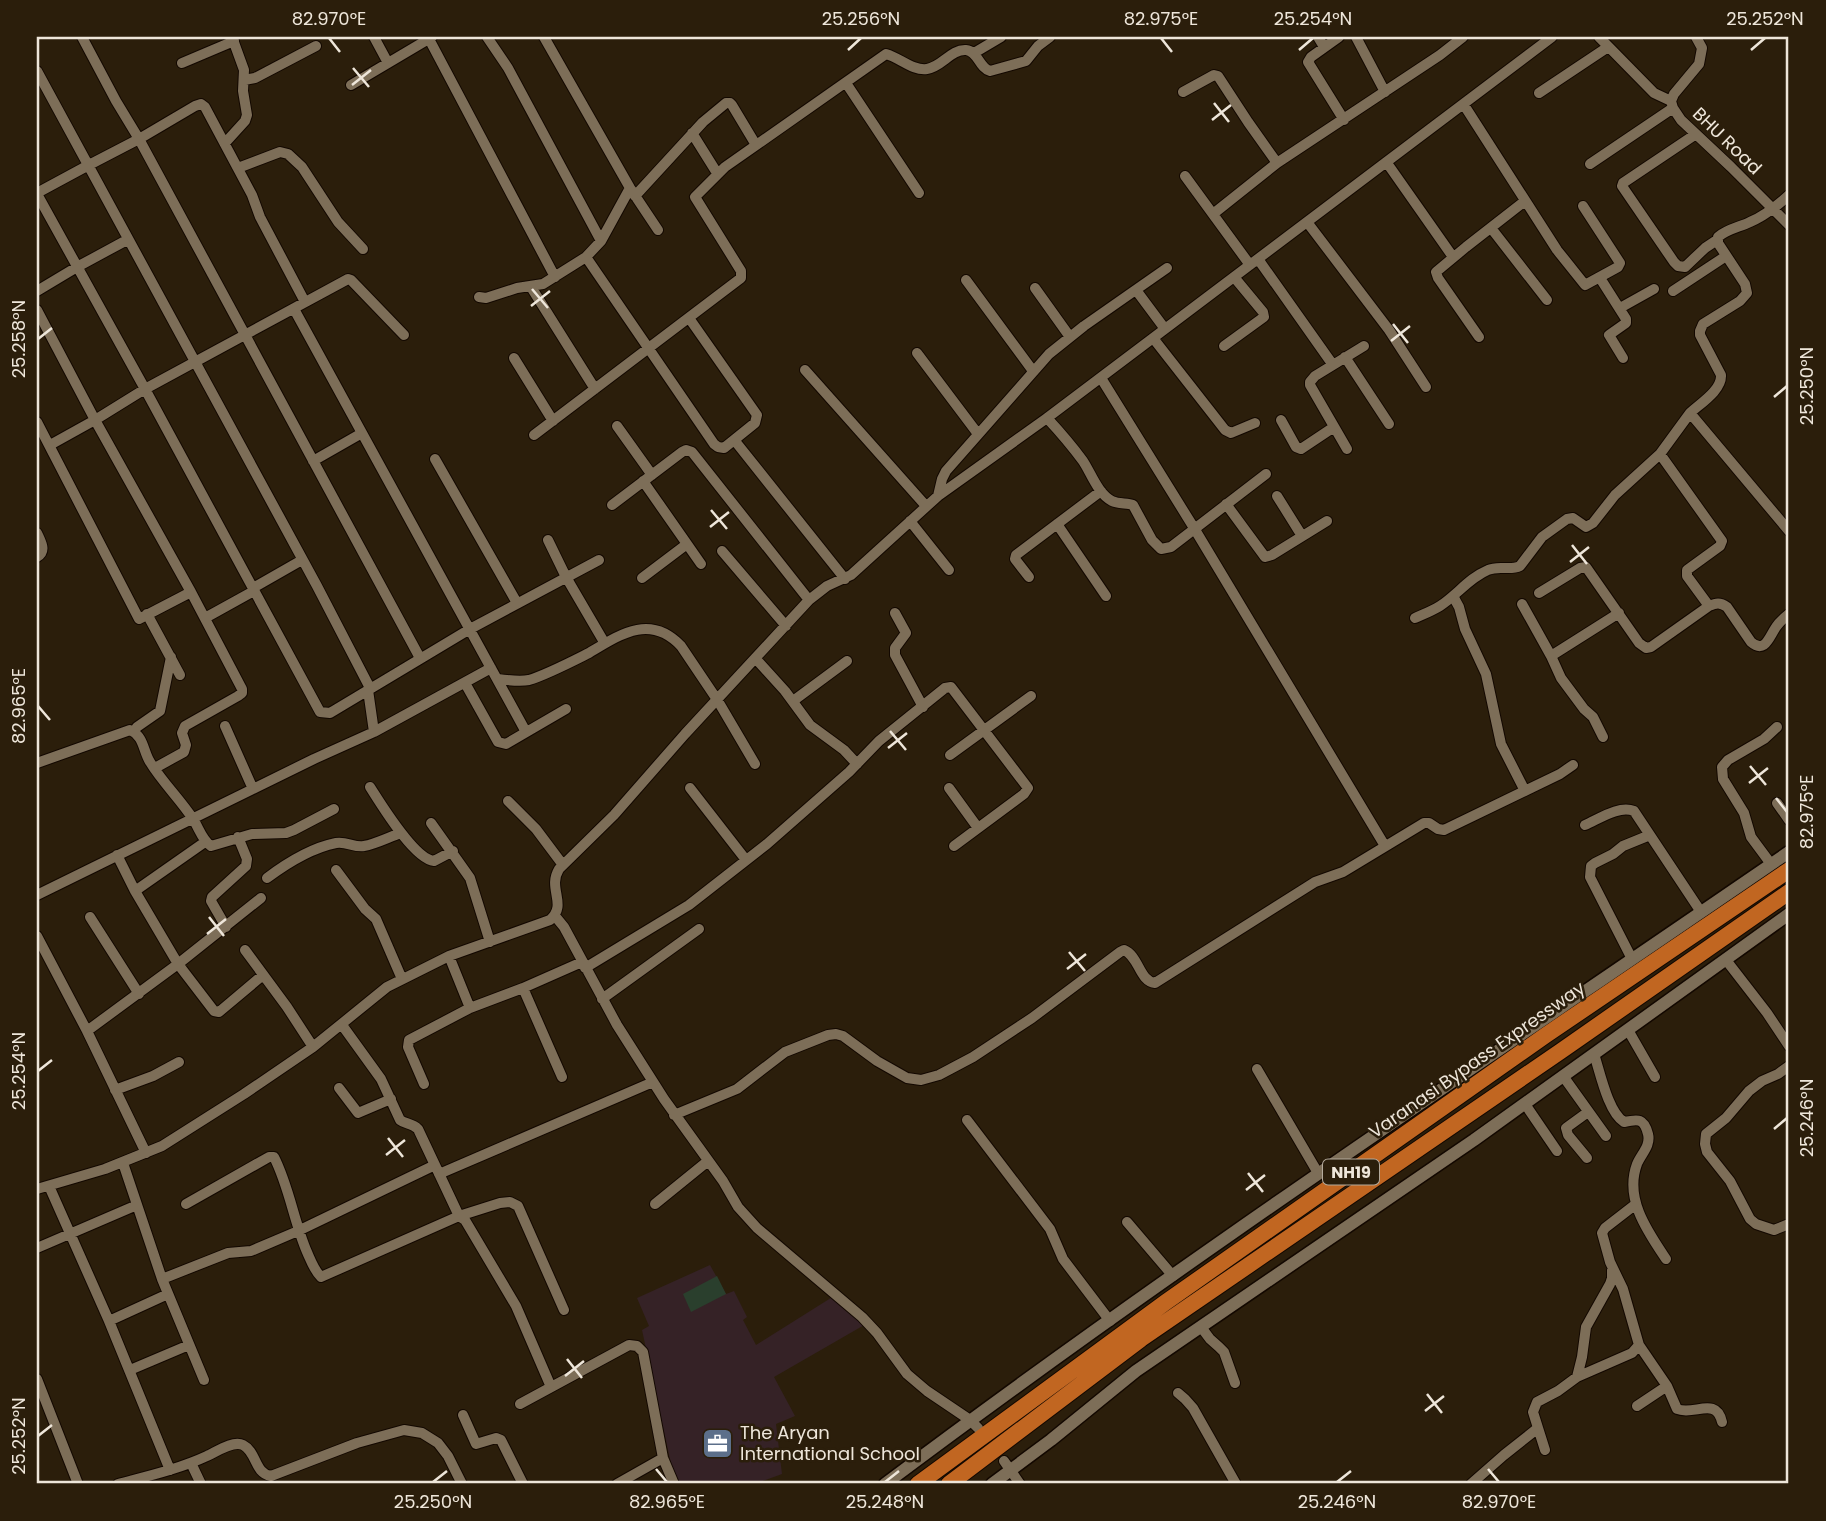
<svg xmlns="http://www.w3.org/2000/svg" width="1826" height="1521" font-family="Poppins,sans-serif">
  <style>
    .education { fill: #352226 }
    .green { fill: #2a3f2d }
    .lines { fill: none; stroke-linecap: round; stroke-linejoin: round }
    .minor-casing { stroke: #130800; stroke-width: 12 }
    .tertiary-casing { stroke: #130800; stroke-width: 15 }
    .trunk-casing { stroke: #130800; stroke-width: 18 }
    .minor { stroke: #7d6e58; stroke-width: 10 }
    .tertiary { stroke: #7d6e58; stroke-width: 12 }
    .trunk { stroke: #c16621; stroke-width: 16 }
    .ticks { fill: none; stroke: #eee6da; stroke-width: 2.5 }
    .labels { text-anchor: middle; stroke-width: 5; stroke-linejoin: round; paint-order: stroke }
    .shield { fill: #2b1e0b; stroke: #b4aa9c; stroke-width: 2 }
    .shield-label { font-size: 16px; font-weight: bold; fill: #eee6da }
    .street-label { font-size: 18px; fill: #eee6da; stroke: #2b1e0b }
    .poi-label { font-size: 18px; fill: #eee6da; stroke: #2b1e0b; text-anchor: start }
    .neatline { fill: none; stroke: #eee6da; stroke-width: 2.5 }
    .ticks-label { font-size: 18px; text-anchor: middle; fill: #eee6da }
  </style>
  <rect width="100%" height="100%" fill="#2b1e0b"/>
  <!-- education -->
  <path class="education" d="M710,1265L726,1294L734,1291L747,1317L743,1320L756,1345L834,1296L866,1324L774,1377L795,1416L776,1424L782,1474L754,1484H679L678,1483L673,1473L642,1330L649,1326L637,1298Z"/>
  <!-- green -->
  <path class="green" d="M717,1276L726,1294L691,1312L683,1294Z"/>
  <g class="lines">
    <defs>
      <path id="minor" d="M82,37L116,101L139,139L420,658
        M374,37L388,63
        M428,37L555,277
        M487,37L508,68L601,241
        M544,37L630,188L658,230
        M1318,37L1324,47
        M1339,37L1311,57L1308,62L1344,120
        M1356,37L1385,92
        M1599,37L1654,93L1671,101
        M1696,37L1702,48L1699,64L1674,94L1671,101L1673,108L1681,120L1731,167L1789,225
        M974,53L1001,37
        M182,63L234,41
        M37,71L317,586L370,688
        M244,80L255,78L316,46
        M846,83L919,193
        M351,85L432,37
        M1183,92L1214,75L1218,76L1248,122L1277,163
        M1539,93L1608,47
        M1464,105L1557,250L1585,285L1618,267L1620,263L1583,206
        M692,133L717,173
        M1696,134L1623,183L1622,186L1674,262L1678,266L1685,267L1705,248L1717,240
        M225,143L245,121L247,115L243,91L244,70L232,37
        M1387,163L1453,257
        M1590,164L1673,108
        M238,168L280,152L288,154L302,167L338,222L363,249
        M1185,176L1250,265
        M630,188L601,241L586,257L714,444L718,447L724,448L755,423L757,415L689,318
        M37,193L87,166L139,139L195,106L201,104L205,107L252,195L260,217L305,302
        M37,194L145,389L320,712L330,713L470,629L599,560
        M1789,195C1777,206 1765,216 1750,222C1740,227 1727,229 1718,237V243L1745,284L1747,293L1740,301L1703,324L1700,331V335L1721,375C1722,390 1701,403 1690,413L1789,531
        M635,196L703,122L726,103H730L732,105L756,145
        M1213,214L1277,163L1440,55L1463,37
        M1307,222L1389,330L1426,387
        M1491,228L1547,300
        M1258,259L1333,365
        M1600,278L1626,319V323L1609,335L1623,358
        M966,280L1033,371
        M531,287L595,389
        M1035,288L1070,337
        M1136,290L1165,329
        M37,291L77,267L127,240
        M1673,291L1726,256
        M479,297L486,298L517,288L543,284L586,257
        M1620,308L1654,289
        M294,309L526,732
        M37,310L95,420L191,592L242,689V693L238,696L185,726L182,733L186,745L184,752L155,768
        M1479,337L1438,278L1436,272L1466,247L1525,201
        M1153,338L1225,430L1231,433L1255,423
        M1224,346L1264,317L1263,312L1234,277
        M917,353L978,434
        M1345,357L1389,424
        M514,358L553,421
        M805,370L926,506
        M1101,378L1194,528L1385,846
        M1047,418C1060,432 1072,446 1083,461C1091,473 1098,494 1112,501C1118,504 1127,503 1133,505L1152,540L1161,549L1171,547L1266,474
        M1281,420L1296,447L1301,449L1334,427
        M37,422L139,619L191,592
        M617,426L652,475
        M534,435L741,278V271L695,197L725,167L886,54C900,58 913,71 927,69C942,67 951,49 966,50C978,51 979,68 990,71L1026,61L1038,46L1050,37
        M735,441L845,579
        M50,445L95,420L145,389L348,279L351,280L404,335
        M1347,449L1310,385V382L1315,376L1364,346
        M1660,454L1722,541L1720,546L1687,570V576L1709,606
        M435,459L517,603
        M313,461L362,433
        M643,481L701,564
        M938,496L942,479L946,471L1049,354L1084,326L1167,268
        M1277,496L1302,536
        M1226,504L1265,557L1272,555L1327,521
        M612,505L682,452L686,450L692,452L809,600
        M910,521L949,570
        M1057,524L1106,596
        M37,533C41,542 47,551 37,557
        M548,540L566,577L604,642
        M722,551L786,626
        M1029,577L1015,559L1016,555L1101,491
        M642,578L687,544
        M253,588L302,560
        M1539,593L1580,568L1586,567L1639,643L1646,648L1651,647L1709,606C1716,603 1720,602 1727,607L1751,642C1765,654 1769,637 1776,627C1780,621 1784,618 1789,614
        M1453,596L1459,607L1465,629L1486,674L1501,744L1525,791
        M1522,604L1551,656L1561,678L1584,709L1593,717L1603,737
        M895,613L906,633L895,648V655L923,707
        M147,614L180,675
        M205,618L254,591
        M1415,618C1424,614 1432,611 1440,606C1457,595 1469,578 1488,570C1499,565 1510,571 1520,566L1542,537L1567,519L1573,518L1586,527L1593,523L1615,495L1660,454L1690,413
        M1551,656L1619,613
        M756,659L785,691L810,725L844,750L857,764
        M497,679C508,680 519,682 529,680C546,675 573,661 589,653C619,635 650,613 681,646L718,701L755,764
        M465,683L498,742L506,744L566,709
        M368,690L374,732
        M793,701L847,661
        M225,726L253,789
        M134,732L137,727L160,711L171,657
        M950,755L1031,696
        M37,763L130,730C144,736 143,751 150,762C162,782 180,799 193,819C199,828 202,840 211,846L252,834L286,833L294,830L334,809
        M370,787C381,804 414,859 434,861L453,851
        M690,788L746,860
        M949,788L978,828
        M508,801L536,829L563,865
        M1777,803L1789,820
        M431,823L470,878L490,942
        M1585,825C1599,819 1619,805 1634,811L1701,912
        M117,855L135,891L178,964L214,1011L219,1012L263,975
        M1771,864L1751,837L1744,813L1723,779L1722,767L1728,760L1764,739L1777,727
        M336,870L365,909L376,919L402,979
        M267,878C287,863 311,848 336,843C346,841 355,848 364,846C376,844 389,837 401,833
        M135,891L205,842
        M37,895L314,759L374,732L491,668
        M555,916L564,927L617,1025L664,1099L723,1181L738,1207L757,1228L862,1317L877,1333L907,1374L927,1391L970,1420L978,1428
        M90,917L139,994
        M226,927L211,901L212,897L246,866L247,859L238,837
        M37,936L87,1031
        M245,950L287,1007L313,1047
        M449,956L470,1008
        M1632,959L1590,877L1591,866L1595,863L1613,854L1623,846L1650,835
        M1726,960L1767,1013L1789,1046
        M585,968L689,905L767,844L849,772L879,741L945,688L951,687L1028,788L1024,794L954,846
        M523,988L562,1077
        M602,999L699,929
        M342,1025L381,1079L400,1120C405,1124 412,1123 418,1129L459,1216L465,1220L516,1306L551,1387
        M1628,1030L1655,1077
        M1594,1054C1600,1072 1608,1112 1624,1122C1638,1119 1644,1118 1648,1134C1651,1146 1641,1154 1637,1164C1624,1199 1648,1232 1666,1259
        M1789,1066L1778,1074L1762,1081L1749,1091L1726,1118L1706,1134L1705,1144L1707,1152L1730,1181L1750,1219L1756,1224L1774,1230L1789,1224
        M1257,1069L1318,1173
        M1563,1076L1606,1136
        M424,1084L408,1047L409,1040L470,1008L523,988L582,962
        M339,1088L358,1113L391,1099
        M115,1090L153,1076L179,1062
        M1525,1104L1557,1151
        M674,1115L737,1089L785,1052L828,1035L836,1034L843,1036L877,1061L907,1078L921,1080L939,1075L973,1057L1032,1018L1120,952L1124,950C1139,956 1139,981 1155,983L1315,882L1343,872L1424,823H1429L1438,829L1444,830L1560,774L1573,765
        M967,1120L1050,1229L1063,1259L1110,1321
        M146,1153L87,1031L178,964L261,898
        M1587,1158L1568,1135L1566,1128L1588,1112
        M123,1163L162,1279L204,1380
        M439,1174L653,1082
        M49,1186L109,1321L170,1470
        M37,1189L105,1169L162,1146L244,1094L313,1047L387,987L449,956L550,920C568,904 547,889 559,869L614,815L685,734L809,600L827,586L851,575L938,496L1047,418L1552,37
        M186,1204L269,1157H274C289,1186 294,1222 307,1252C311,1261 314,1270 321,1277L459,1216L500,1203L510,1202L518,1206L564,1310
        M655,1204L708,1161
        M1127,1222L1173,1276
        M37,1248L137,1205
        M162,1279L228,1253L251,1251L298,1231L435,1165
        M109,1321L168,1294
        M1201,1327L1210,1339L1219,1347L1224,1352L1235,1383
        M1639,1345L1667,1386L1677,1409C1694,1416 1716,1396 1722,1422
        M130,1370L189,1345
        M1577,1377L1582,1357L1586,1327L1610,1284L1612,1278V1270
        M37,1379L78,1484
        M1178,1393L1185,1399L1193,1408L1236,1484
        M520,1404L629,1345L637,1346L643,1352L663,1458
        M1637,1406L1667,1386
        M463,1415L476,1444L496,1438L501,1440L523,1484
        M1545,1450L1533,1412L1537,1402L1558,1391L1577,1377L1632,1353L1639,1345L1623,1289L1610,1262L1602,1233L1605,1228L1636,1204
        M1004,1461L1020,1484
        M191,1463L201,1484
        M118,1484C148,1476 179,1469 207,1456C216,1452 233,1440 243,1445C257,1452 254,1473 271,1476L357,1443L404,1430L422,1433L438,1443L448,1456L462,1484
        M617,1484L663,1458L674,1484
        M1471,1484L1504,1455L1538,1428"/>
      <path id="tertiary" d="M885,1484C1179,1263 1486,1060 1789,852
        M992,1484L1051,1440L1136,1371L1474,1140L1789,914"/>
      <path id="trunk" d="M918,1484L1166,1302L1546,1035L1789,870
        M949,1484L1141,1339L1561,1051L1789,892"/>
    </defs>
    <!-- minor casing -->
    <use href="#minor" class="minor-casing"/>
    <!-- tertiary casing -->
    <use href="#tertiary" class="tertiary-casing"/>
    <!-- trunk casing -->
    <use href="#trunk" class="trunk-casing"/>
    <!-- minor -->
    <use href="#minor" class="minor"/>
    <!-- tertiary -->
    <use href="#tertiary" class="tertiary"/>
    <!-- trunk -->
    <use href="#trunk" class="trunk"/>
  </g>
  <!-- ticks -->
  <path class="ticks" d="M329,38L340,52M1161,38L1172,52M848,50L861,38M1299,50L1313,38M1751,50L1765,38M353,68L369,87M352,85L371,70M1214,103L1229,122M1212,120L1231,105M532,289L548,308M531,306L550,291M1393,324L1408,343M38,339L52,328M1391,341L1410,326M1774,397L1787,386M711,510L727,529M710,527L729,512M1572,545L1587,564M1570,562L1589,547M38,706L50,720M890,731L906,750M888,748L907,733M1750,766L1766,785M1749,783L1768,768M1776,798L1787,812M209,917L224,936M207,934L226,919M1069,952L1085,971M1067,969L1086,954M38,1071L52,1060M1774,1129L1787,1118M388,1138L403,1157M386,1155L405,1140M1248,1173L1263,1192M1246,1190L1265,1175M567,1359L582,1378M565,1376L584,1361M1427,1394L1442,1413M1425,1411L1444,1396M38,1436L52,1425M656,1469L667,1482M1488,1469L1499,1482M433,1482L447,1471M885,1482L899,1471M1337,1482L1351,1471"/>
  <!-- icons -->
  <defs>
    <symbol id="office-square" viewBox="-11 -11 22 22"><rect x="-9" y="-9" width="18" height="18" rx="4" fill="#5c6f8a" stroke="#2b1e0b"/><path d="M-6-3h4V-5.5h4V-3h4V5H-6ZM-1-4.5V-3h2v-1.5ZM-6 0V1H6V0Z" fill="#fff"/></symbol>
  </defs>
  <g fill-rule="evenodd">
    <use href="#office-square" x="700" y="1426" width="35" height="35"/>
  </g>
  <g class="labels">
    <!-- shield labels -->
    <rect class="shield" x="1323" y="1159.5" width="56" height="25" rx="5"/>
    <g class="shield-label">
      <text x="1351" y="1178">NH19</text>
    </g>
    <!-- street labels -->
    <g class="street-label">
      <text transform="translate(1727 141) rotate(44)" y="6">BHU Road</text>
      <text transform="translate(1477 1060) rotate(-35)" y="6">Varanasi Bypass Expressway</text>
    </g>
    <!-- poi labels -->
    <g class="poi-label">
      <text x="740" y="1439">The Aryan<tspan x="740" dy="21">International School</tspan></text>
    </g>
  </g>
  <!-- border -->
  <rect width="1826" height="1521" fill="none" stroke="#2b1e0b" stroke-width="77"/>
  <rect x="38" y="38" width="1749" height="1444" class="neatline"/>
  <g class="ticks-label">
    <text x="329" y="25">82.970°E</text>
    <text x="861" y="25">25.256°N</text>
    <text x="1161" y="25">82.975°E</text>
    <text x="1313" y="25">25.254°N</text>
    <text x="1765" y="25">25.252°N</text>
    <text transform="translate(19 339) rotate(-90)" y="6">25.258°N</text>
    <text transform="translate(1807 386) rotate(-90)" y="6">25.250°N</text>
    <text transform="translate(19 706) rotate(-90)" y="6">82.965°E</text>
    <text transform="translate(1807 812) rotate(-90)" y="6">82.975°E</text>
    <text transform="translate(19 1071) rotate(-90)" y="6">25.254°N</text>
    <text transform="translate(1807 1118) rotate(-90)" y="6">25.246°N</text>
    <text transform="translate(19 1436) rotate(-90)" y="6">25.252°N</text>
    <text x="433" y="1508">25.250°N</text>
    <text x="667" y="1508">82.965°E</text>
    <text x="885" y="1508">25.248°N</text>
    <text x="1337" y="1508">25.246°N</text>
    <text x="1499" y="1508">82.970°E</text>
  </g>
</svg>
